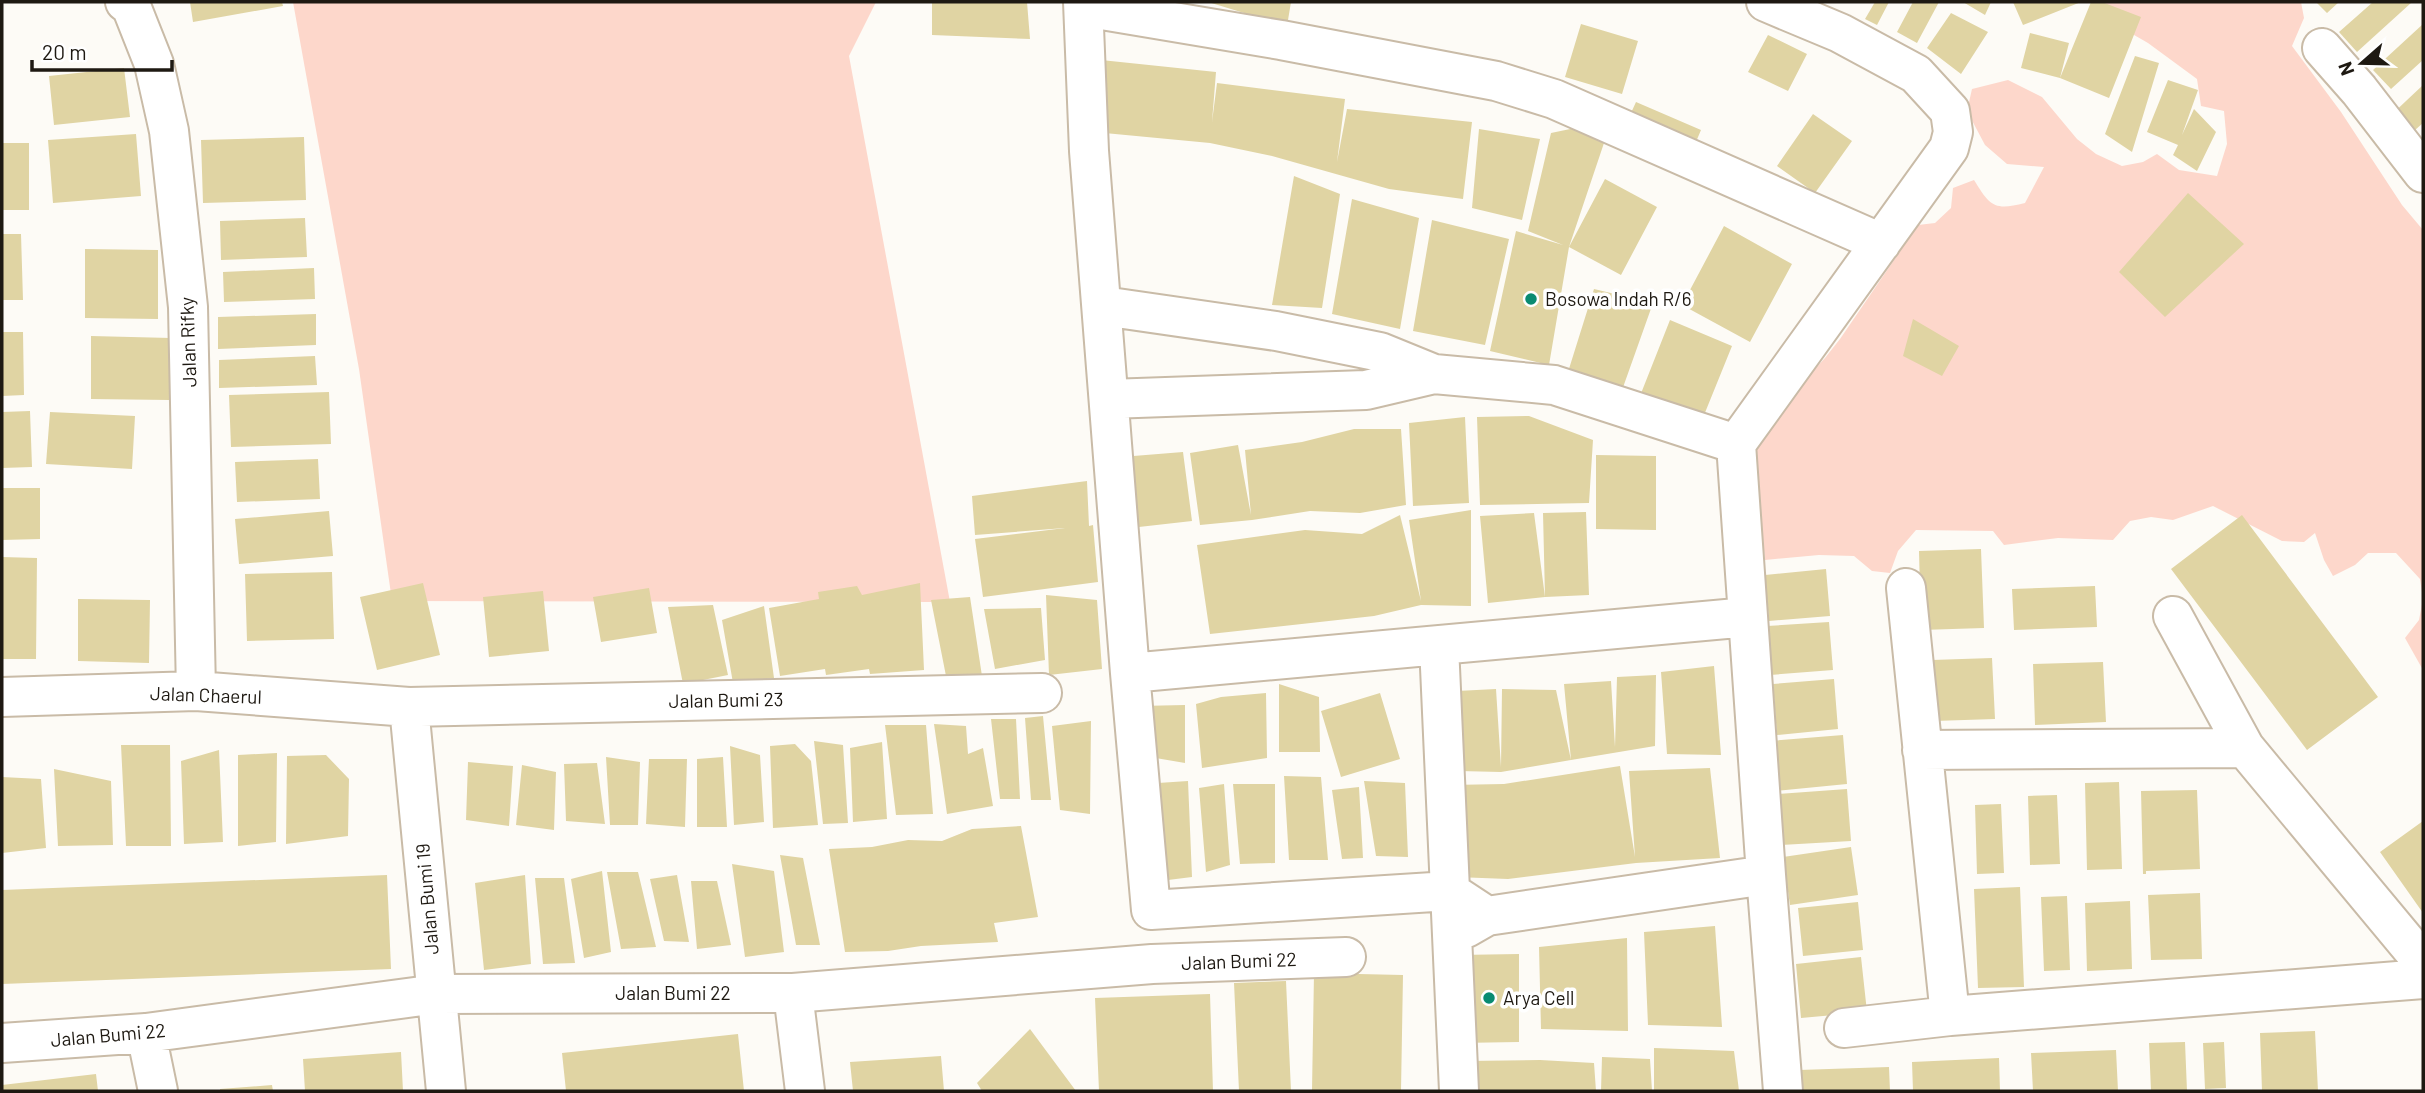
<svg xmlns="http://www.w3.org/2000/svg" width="2425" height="1093" font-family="Barlow,sans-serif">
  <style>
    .green { fill: #fdd7cb }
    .building { fill: #e0d4a3 }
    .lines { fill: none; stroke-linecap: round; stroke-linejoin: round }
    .street-casing { stroke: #c9bba7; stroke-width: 42 }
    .street { stroke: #fff; stroke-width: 38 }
    .poi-dot { fill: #098b71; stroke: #fff; stroke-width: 2.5 }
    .labels { text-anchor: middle; stroke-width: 7; stroke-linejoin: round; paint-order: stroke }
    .poi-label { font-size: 19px; fill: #1e1912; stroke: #fff; text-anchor: start }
    .street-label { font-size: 19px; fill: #1e1912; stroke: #fff }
  </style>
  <rect width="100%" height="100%" fill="#fdfbf6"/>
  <!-- green -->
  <path class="green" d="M293,2H876L849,56L950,602L392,601L359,369Z
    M2103,2H2301L2304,18L2292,46L2341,112L2402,205L2423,230V599L2420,579L2396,553H2368L2355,565L2333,576L2324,560L2315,533L2304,542L2282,541L2213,506L2173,520L2151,517L2130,521L2113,540L2058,538L2004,545L1993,531L1916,530L1898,551L1890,573L1872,571L1854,556L1819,555L1765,560L1753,453L1799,386L1825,358L1840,339L1918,225L1935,223L1951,208L1953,188L1974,180C1990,206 1994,211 2025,203L2044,167L2007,164L1985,145L1967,111L1972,89L2008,80L2042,97L2077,139L2096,154L2122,166L2143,162L2157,154L2179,170L2217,176L2227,144L2224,111L2201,106L2197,79L2148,43L2108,20Z
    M2423,599V670L2405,638L2419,620Z"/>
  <!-- building -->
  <path class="building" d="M190,2H282L283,6L193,22Z
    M932,2H1027L1030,39L932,35Z
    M1208,2H1291L1287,26Z
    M1875,2H1889L1877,25L1865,19Z
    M1913,2H1939L1917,43L1897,32Z
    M1963,2H1991L1985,15Z
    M2013,2H2081L2023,25Z
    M2091,2H2102L2141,17L2109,98L2060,78L2021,68L2030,33L2069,43L2060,78Z
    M2316,2H2339L2327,13Z
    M2373,2L2411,3L2357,52L2339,32Z
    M1951,13L1988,32L1961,74L1927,48Z
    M1581,24L1638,41L1622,94L1565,77Z
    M2423,24V60L2391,89L2373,70Z
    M1768,35L1807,54L1788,91L1748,72Z
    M2135,56L2159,63L2132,152L2105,134Z
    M1101,60L1216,72L1212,122L1217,83L1345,99L1337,162L1347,109L1472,122L1463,199L1389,189L1272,156L1210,143L1094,132Z
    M124,68L130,117L54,125L49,76Z
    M2168,80L2198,90L2182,135L2194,109L2216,132L2197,171L2173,155L2178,145L2147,132Z
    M2423,85V123L2407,137L2389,117Z
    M1636,102L1701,130L1690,156L1625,126Z
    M1813,114L1852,141L1815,193L1777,166Z
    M1575,128L1604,143L1569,247L1605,179L1657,207L1621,275L1569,247L1549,365L1490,351L1516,231L1563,245L1528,231L1551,133Z
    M1479,129L1540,139L1522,220L1472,208Z
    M136,134L141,196L53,203L48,140Z
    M304,137L306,200L203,203L201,140Z
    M2,143H29V210H2Z
    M1294,176L1340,194L1322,308L1272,305Z
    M2188,193L2244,244L2165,317L2119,272Z
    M1352,199L1419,218L1400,329L1332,314Z
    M305,218L307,257L221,260L220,221Z
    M1432,220L1509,239L1485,345L1413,331Z
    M1724,226L1792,264L1750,342L1682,305Z
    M2,234H21L23,300H2Z
    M85,249L158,250V319L85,318Z
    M314,268L315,299L224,302L223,272Z
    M1594,289L1653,303L1621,393L1568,372Z
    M316,314V345L218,349V317Z
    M1913,319L1959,346L1942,376L1903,356Z
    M1670,320L1732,346L1700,425L1638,401Z
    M2,332H23L24,395L2,396Z
    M91,336L171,338L170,400L91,399Z
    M315,356L317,385L219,388V360Z
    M329,392L331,444L231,447L229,395Z
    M30,411L32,467L2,468V412Z
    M50,412L135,416L132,469L46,464Z
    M1529,416L1593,440L1589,503L1480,505L1477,417Z
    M1465,417L1469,503L1413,506L1409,423Z
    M1354,429H1401L1406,505L1360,513L1310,511L1252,520L1200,525L1190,453L1238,445L1251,515L1245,450L1302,442Z
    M1183,452L1192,521L1130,528L1121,457Z
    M1596,455L1656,456V530L1596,529Z
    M318,459L320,499L237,502L235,462Z
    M1087,481L1089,526L1093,525L1098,582L983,597L975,539L1065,528L975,535L972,496Z
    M2,488H40V539L2,540Z
    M1471,510V606L1421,605L1374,616L1210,634L1197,545L1305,530L1362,534L1400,515L1421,601L1409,520Z
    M329,511L333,556L239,564L235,519Z
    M1586,512L1589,595L1545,597L1543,513Z
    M1534,513L1545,597L1488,603L1480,516Z
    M2242,515L2378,697L2307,750L2171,569Z
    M1981,549L1984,628L1921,630L1919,551Z
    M2,557L37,558L36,659H2Z
    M1826,569L1830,616L1769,621L1765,575Z
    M332,572L334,639L247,641L245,574Z
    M423,583L440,655L377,670L360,597Z
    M920,583L924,670L870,674L869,669L826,675L825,669L780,676L769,608L819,599L818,592L857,586L862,595Z
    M2095,586L2097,627L2014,630L2012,589Z
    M649,588L657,633L601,642L593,597Z
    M543,591L549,651L489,657L483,597Z
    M1046,595L1097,600L1102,669L1049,675Z
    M970,597L982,676H946L931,600Z
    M78,599L150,600L149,663L78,661Z
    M713,605L728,675L683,684L668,607Z
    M764,606L774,678L733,683L722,620Z
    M1041,608L1045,660L995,669L984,609Z
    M1829,622L1833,670L1770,675L1767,626Z
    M1992,658L1995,719L1934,721L1932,660Z
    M2103,662L2106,722L2035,725L2033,664Z
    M1714,666L1721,755L1667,754L1661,672Z
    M1656,675L1655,746L1571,760L1564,684L1611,681L1615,747L1617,677Z
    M1834,679L1838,729L1777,735L1773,684Z
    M1279,684L1319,697L1320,752H1279Z
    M1496,689L1501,767L1502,689L1556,690L1571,760L1501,772L1459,771L1457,691Z
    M1266,693L1267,758L1202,768L1196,704L1221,697Z
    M1380,693L1400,759L1341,777L1321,711Z
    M1185,705V763L1144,756L1139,706Z
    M1043,716L1051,800H1031L1025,718Z
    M991,719H1016L1020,799H1000Z
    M1091,721L1090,814L1060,810L1052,726Z
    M934,724L966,726L968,754L983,748L993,806L947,814Z
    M885,725H926L933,814L896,815Z
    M1843,735L1847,784L1775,791L1770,741Z
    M814,741L843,745L848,823L823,824Z
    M882,742L887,819L853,822L850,748Z
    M795,744L811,761L818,825L773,828L770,746Z
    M121,745H170L171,846H126Z
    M730,746L760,755L764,822L734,825Z
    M219,750L223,842L184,844L181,761Z
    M277,753L276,842L238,846V755Z
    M326,755L349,779L348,836L286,844L287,756Z
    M606,757L640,762L638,825H610Z
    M723,757L727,827H697V759Z
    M649,759H687L685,827L646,824Z
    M468,762L513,766L509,826L466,820Z
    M597,763L605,824L566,821L564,764Z
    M522,765L556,772L554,830L516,825Z
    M1620,766L1635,857L1629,771L1710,768L1720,858L1636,863L1508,879L1456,877L1450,785L1504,784Z
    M54,769L111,781L113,845L58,846Z
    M1284,776L1321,777L1328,860H1289Z
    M2,777L41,779L46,848L2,853Z
    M1188,781L1192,877L1152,882L1143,784Z
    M1364,781L1405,783L1408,857L1376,856Z
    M2119,782L2122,869L2087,870L2085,783Z
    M1224,784L1230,865L1206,872L1199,788Z
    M1233,784H1275V863L1240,864Z
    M1359,787L1363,858L1342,859L1332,790Z
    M1847,789L1851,841L1781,845L1777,794Z
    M2197,790L2200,869L2146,871V874H2143L2141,791Z
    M2057,795L2060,864L2030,865L2028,796Z
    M2001,804L2004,873L1977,874L1975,805Z
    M2423,821V913L2380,852Z
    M1021,826L1038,917L994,923L998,942L921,946L888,951L845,952L829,849L872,847L908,840L942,841L972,829Z
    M1851,847L1858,895L1790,905L1783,857Z
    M780,855L803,858L820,945H796Z
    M732,864L774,871L784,952L745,957Z
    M602,871L611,952L584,958L571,879Z
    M607,872H638L656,947L621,949Z
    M387,875L391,969L2,984V890Z
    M525,875L531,964L484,970L475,883Z
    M677,875L689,942L664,941L650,879Z
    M535,878H564L575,963L543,964Z
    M691,881H717L731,945L697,949Z
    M2020,887L2024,987L1978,988L1974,889Z
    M2200,893L2202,959L2151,960L2148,895Z
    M2067,896L2070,970L2044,971L2041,897Z
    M2130,901L2132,969L2087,971L2085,903Z
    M1858,902L1863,950L1803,956L1798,908Z
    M1715,926L1722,1027L1648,1025L1644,932Z
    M1627,938L1628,1031L1541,1029L1539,947Z
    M1519,954V1042L1459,1043L1458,955Z
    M1861,957L1867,1012L1801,1018L1796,964Z
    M1314,973L1403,975L1401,1091H1312Z
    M1286,981L1291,1091H1239L1234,983Z
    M1210,994L1213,1091H1099L1095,998Z
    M1030,1029L1076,1091H982L977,1083Z
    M2315,1031L2318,1091H2262L2260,1033Z
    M738,1034L744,1091H566L562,1053Z
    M2185,1042L2187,1091H2151L2149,1043Z
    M2224,1042L2226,1088L2205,1089L2203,1043Z
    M1654,1048L1734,1051L1739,1091H1654Z
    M2116,1050L2118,1091H2033L2031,1053Z
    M401,1052L403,1091H305L303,1059Z
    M941,1056L944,1091H853L850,1062Z
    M1602,1057L1650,1059L1652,1091H1601Z
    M1999,1058L2000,1091H1913L1912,1062Z
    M1540,1060L1594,1063L1596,1091H1467V1061Z
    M1889,1067L1890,1091H1799V1070Z
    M96,1074L98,1091H2V1085Z
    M272,1085L273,1091H220V1089Z"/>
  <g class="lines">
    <defs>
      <path id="street" d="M125,2L131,6L154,64L169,131L188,307L196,691
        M1083,2L1089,151L1130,673L1151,910L1449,891L1487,916
        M1084,7L1281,40L1496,81L1554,99L1881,243
        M2322,48L2359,90L2423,173
        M1103,306L1276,331L1380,352L1434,374
        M1109,399L1366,390L1434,374L1554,385L1736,444L1766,875L1783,1091
        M1736,444L1949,148L1953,132L1950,111L1916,74L1840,33L1766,2
        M1906,588L1950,1016
        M2173,616L2245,748
        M1439,645L1459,1091
        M1130,673L1748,617
        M2,697L196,691L409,707L1042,693
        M409,707L446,1091
        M1922,750L2245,748L2423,962
        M1466,928L1487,916L1766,875
        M793,993L805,1091
        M1844,1028L1950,1016L2423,979
        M146,1033L158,1091
        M2,1043L146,1033L437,994L793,993L1152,964L1346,957"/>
    </defs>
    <!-- street casing -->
    <use href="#street" class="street-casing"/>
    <!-- street -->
    <use href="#street" class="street"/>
  </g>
  <!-- markers -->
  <g class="poi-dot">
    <circle cx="1531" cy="299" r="7"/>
    <circle cx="1489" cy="998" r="7"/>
  </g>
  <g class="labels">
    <!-- poi labels -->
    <g class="poi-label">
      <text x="1545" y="306">Bosowa Indah R/6</text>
      <text x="1503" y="1005">Arya Cell</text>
    </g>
    <!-- street labels -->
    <g class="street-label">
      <text transform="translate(188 342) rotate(-92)" y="7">Jalan Rifky</text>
      <text transform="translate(206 695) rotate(2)" y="7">Jalan Chaerul</text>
      <text transform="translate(726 700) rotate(-1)" y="7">Jalan Bumi 23</text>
      <text transform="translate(427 899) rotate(-95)" y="7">Jalan Bumi 19</text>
      <text transform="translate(1239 961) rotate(-2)" y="7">Jalan Bumi 22</text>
      <text x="673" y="1000">Jalan Bumi 22</text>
      <text transform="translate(108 1035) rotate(-5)" y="7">Jalan Bumi 22</text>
    </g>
  </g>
  <!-- border -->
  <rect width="2425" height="1093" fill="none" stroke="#1e1912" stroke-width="7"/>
  <!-- north arrow -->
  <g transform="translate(2362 63) rotate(250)" stroke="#ffffff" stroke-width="5" paint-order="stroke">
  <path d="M0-5L12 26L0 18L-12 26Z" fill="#1e1912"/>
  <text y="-10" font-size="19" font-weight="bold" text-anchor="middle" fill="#1e1912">N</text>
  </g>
  <!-- scale -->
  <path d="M32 60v10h140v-10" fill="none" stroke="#1e1912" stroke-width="3.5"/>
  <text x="42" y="60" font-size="21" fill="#1e1912" stroke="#ffffff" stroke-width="5" paint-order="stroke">20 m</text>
</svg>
